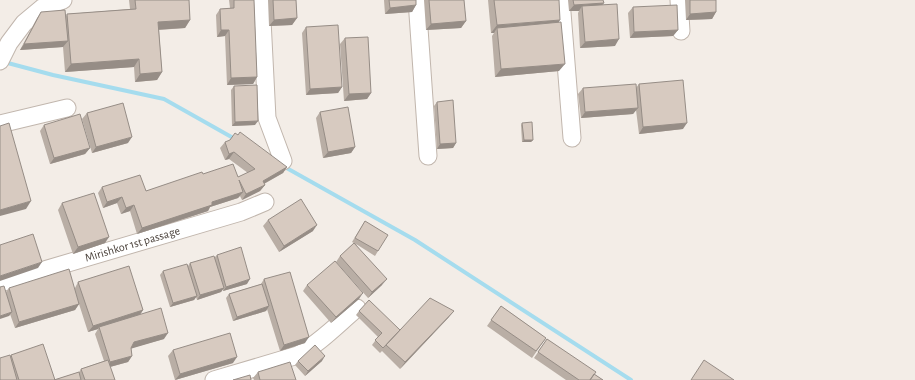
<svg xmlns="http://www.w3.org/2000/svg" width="915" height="380" font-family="'Alegreya Sans',sans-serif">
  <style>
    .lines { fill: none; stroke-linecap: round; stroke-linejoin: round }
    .stream { stroke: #a5dcee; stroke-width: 4 }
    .minor-casing { stroke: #c1b6ad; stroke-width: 19 }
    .minor { stroke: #fff; stroke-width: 17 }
    .wall { fill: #b9aea5 }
    .shaded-wall { fill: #968d86 }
    .building { fill: #d7cac0; stroke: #968d86 }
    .labels { text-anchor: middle; stroke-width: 3; stroke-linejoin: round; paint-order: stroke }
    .street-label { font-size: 12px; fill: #463d36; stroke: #fff }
  </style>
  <rect width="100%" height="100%" fill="#f3ede7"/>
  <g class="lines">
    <!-- stream -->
    <path class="stream" d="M4,62L53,75L164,99L235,139
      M283,166L415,240L631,380"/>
    <defs>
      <g id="minor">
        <path d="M261,0L267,118L283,161"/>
        <path d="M417,0L428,156"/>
        <path d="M561,0L572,138"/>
        <path d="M679,0L681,31"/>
        <path d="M0,61L9,43L24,23L42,8L63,0"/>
        <path d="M0,124L67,108"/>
        <path id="s1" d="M0,283L241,212L265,202"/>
        <path d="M214,380L298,355C320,343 338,324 357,308"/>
      </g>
    </defs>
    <!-- minor casing -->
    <use href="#minor" class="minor-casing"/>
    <!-- minor -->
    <use href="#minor" class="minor"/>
  </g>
  <!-- wall -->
  <path class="wall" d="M129,0H189L190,20L185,28L159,30L162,72L157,80L135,82L134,67L65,72L63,47L20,50L37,18L41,12L66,16L67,14L130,9Z
    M229,0H254L257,77L253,84L227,85L225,36L217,37L216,15L220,9L230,8Z
    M268,0H296L297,18L292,25L269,26Z
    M384,0H416V5L412,12L385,14Z
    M424,0H464L466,21L461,28L426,30Z
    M488,0H559V71L495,77L492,36L494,33H491Z
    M568,0H603L602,5L615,46L580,48L578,13L579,11H569Z
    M685,0H716V12L712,19L686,20Z
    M633,7L678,30L673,36L630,38L628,13Z
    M306,27L342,87L338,93L306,95L302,33Z
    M345,38L371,93L367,99L344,101L340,44Z
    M639,84L683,129L639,134L636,110L633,114L581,118L578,94L583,88H636Z
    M234,86L255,125L232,126L231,90Z
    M437,102L456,143L453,148L437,149L434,106Z
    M320,112L355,147L351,153L323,158L316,118Z
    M87,113L128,143L92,153L82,119Z
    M522,123L533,140L531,142H522L521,125Z
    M44,125L90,148L85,154L50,164L40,131Z
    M225,142L287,167L283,173L264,184L265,185L260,191L242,200L240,196L238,198L210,207L208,211L137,234L130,211L121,214L117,203L103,208L98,193L102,187L146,191L203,174L238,177L248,173L229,159L225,160L220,148Z
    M62,203L105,243L73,254L58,210Z
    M268,220L313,231L279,252L263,226Z
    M365,221L378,251L375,256L356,244L382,285L368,298L336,262L340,256L354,243L352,242Z
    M217,255L247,284L223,291V289L221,292L197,300L196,297L194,300L170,307L160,275L163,271L188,266L190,263L214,258Z
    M264,279L305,343L280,351L267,309L266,311L233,321L226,298L229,294L261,284Z
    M78,282L143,310L140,315L164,339L131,348L132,356L128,362L110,367L115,380H0L11,355L54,380L79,372L81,369L104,361L95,334L98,329L88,332L79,304L75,310L15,328L10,314L9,316L6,292L9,288H75Z
    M307,285L359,299L331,323L303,291Z
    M501,306L546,338L532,358L487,326Z
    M359,311L400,330L449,317L400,369L382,351L380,353L372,345L378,337L356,315Z
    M547,339L594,374L603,380H566L534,358Z
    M173,350L233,363L175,380L168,356Z
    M298,361H322L305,376L295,365Z
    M258,372L296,380H254L253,378Z"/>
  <!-- shaded-wall -->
  <path class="shaded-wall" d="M604,3L599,9L582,6L579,11H569L574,5Z
    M416,5L412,12L385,14L390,8Z
    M716,12L712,19L686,20L690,14Z
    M297,18L292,25L269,26L274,20Z
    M190,20L185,28L153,30L158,22Z
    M560,20L555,28H497L494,33H491L497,25Z
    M466,21L461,28L426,30L431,24Z
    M221,30H229L225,36L217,37Z
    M678,30L673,36L630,38L634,32Z
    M619,39L615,46L580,48L585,42Z
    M68,41L63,47L20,50L24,44Z
    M139,59L134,67L65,72L71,64Z
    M565,64L559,71L495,77L501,69Z
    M162,72L157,80L135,82L140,74Z
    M257,77L253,84L227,85L231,78Z
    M342,87L338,93L306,95L310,89Z
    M371,93L367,99L344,101L349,94Z
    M638,108L633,114L581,118L585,112Z
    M258,121L255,125L232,126L235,122Z
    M687,123L683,129L639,134L643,127Z
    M132,137L128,143L92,153L96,147Z
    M524,140H533L531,142H522Z
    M456,143L453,148L437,149L440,144Z
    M355,147L351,153L323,158L328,152Z
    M90,148L85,154L50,164L54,158Z
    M234,152L229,159L225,160L229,154Z
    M287,167L283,173L258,187L263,181Z
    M265,185L260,191L242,200L246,194Z
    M243,192L238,198L210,207L208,211L137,234L142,228L212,202Z
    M122,197L117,203L103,208L107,202Z
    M31,201L26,209L0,216V210Z
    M134,205L130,211L121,214L126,208Z
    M317,225L313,231L279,252L284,246Z
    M109,237L105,243L73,254L78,247Z
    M42,262L38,268L0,281V276Z
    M250,279L247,284L223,291L226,287Z
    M387,279L382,285L368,298L372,292Z
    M224,288L221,292L197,300L200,295Z
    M363,293L359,299L331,323L336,317Z
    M197,296L194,300L170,307L173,303Z
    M79,304L75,310L15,328L19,322Z
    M269,306L266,311L233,321L237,317Z
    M143,310L139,316L99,327L98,329L88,332L93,326Z
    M454,311L449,317L400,369L405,362Z
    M12,312L9,316L0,319V316Z
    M168,333L164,339L130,349L134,342Z
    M309,337L305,343L280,351L284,345Z
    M132,356L128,362L106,368L110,362Z
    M325,356L322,361L305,376L308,371Z
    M237,357L233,363L175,380L180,374Z"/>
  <!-- building -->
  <path class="building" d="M135,0H189L190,20L158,22L162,72L140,74L139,59L71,64L67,14L136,9Z
    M234,0H254L257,77L231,78L229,30H221L220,9L234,8Z
    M273,0H296L297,18L274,20Z
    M389,0H416V5L390,8Z
    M429,0H464L466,21L431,24Z
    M494,0H559L560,20L497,25Z
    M573,0H603L604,3L574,5Z
    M690,0H716V12L690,14Z
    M617,4L619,39L585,42L582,6Z
    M677,5L678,30L634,32L633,7Z
    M65,10L68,41L24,44L41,12Z
    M561,22L565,64L501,69L497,28Z
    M338,25L342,87L310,89L306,27Z
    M368,37L371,93L349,94L345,38Z
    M683,80L687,123L643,127L639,84Z
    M636,84L638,108L585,112L583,88Z
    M257,85L258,121L235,122L234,86Z
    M453,100L456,143L440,144L437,102Z
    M123,103L132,137L96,147L87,113Z
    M348,107L355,147L328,152L320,112Z
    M80,114L90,148L54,158L44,125Z
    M532,122L533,140H524L522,123Z
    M9,123L31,201L0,210V126Z
    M240,132L287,167L263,181L265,185L246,194L239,180L243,192L212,202V205L142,228L134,205L126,208L122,197L107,202L102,187L140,175L146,191L202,172L203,174L233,164L238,177L255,169L234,152L229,154L225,142L230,140L235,133L238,135Z
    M94,193L109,237L78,247L62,203Z
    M301,199L317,225L284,246L268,220Z
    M365,221L388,235L378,251L355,238Z
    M33,234L42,262L0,276V245Z
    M354,243L387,279L372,292L340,256Z
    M241,247L250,279L226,287L217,255Z
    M214,256L224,288L200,295L190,263Z
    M335,261L363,293L336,317L307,285Z
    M187,264L197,296L173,303L163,271Z
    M129,266L143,310L93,326L78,282Z
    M69,269L79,304L19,322L9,288Z
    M290,272L309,337L284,345L264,279Z
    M262,284L269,306L237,317L229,294Z
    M4,286L12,312L0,316V287Z
    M430,298L454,311L405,362L386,345Z
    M369,300L400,330L383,348L375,340L382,333L359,311Z
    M501,306L546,338L536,351L491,320Z
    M161,308L168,333L134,342L131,348L132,356L110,362L99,327Z
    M230,333L237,357L180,374L173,350Z
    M547,339L596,372L590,380H579L538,352Z
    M43,344L55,380H19L11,355Z
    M315,345L325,356L308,371L298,361Z
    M10,355L17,380H0V358Z
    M108,360L115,380H85L81,369Z
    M704,360L734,380H691Z
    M290,362L296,380H260L258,372Z
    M79,372L81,380H54Z
    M594,374L603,380H590Z
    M250,375L251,380H233Z"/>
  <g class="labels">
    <!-- street labels -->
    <g class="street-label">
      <text dy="4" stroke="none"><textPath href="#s1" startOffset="138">Mirishkor 1st passage</textPath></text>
    </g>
  </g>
</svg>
